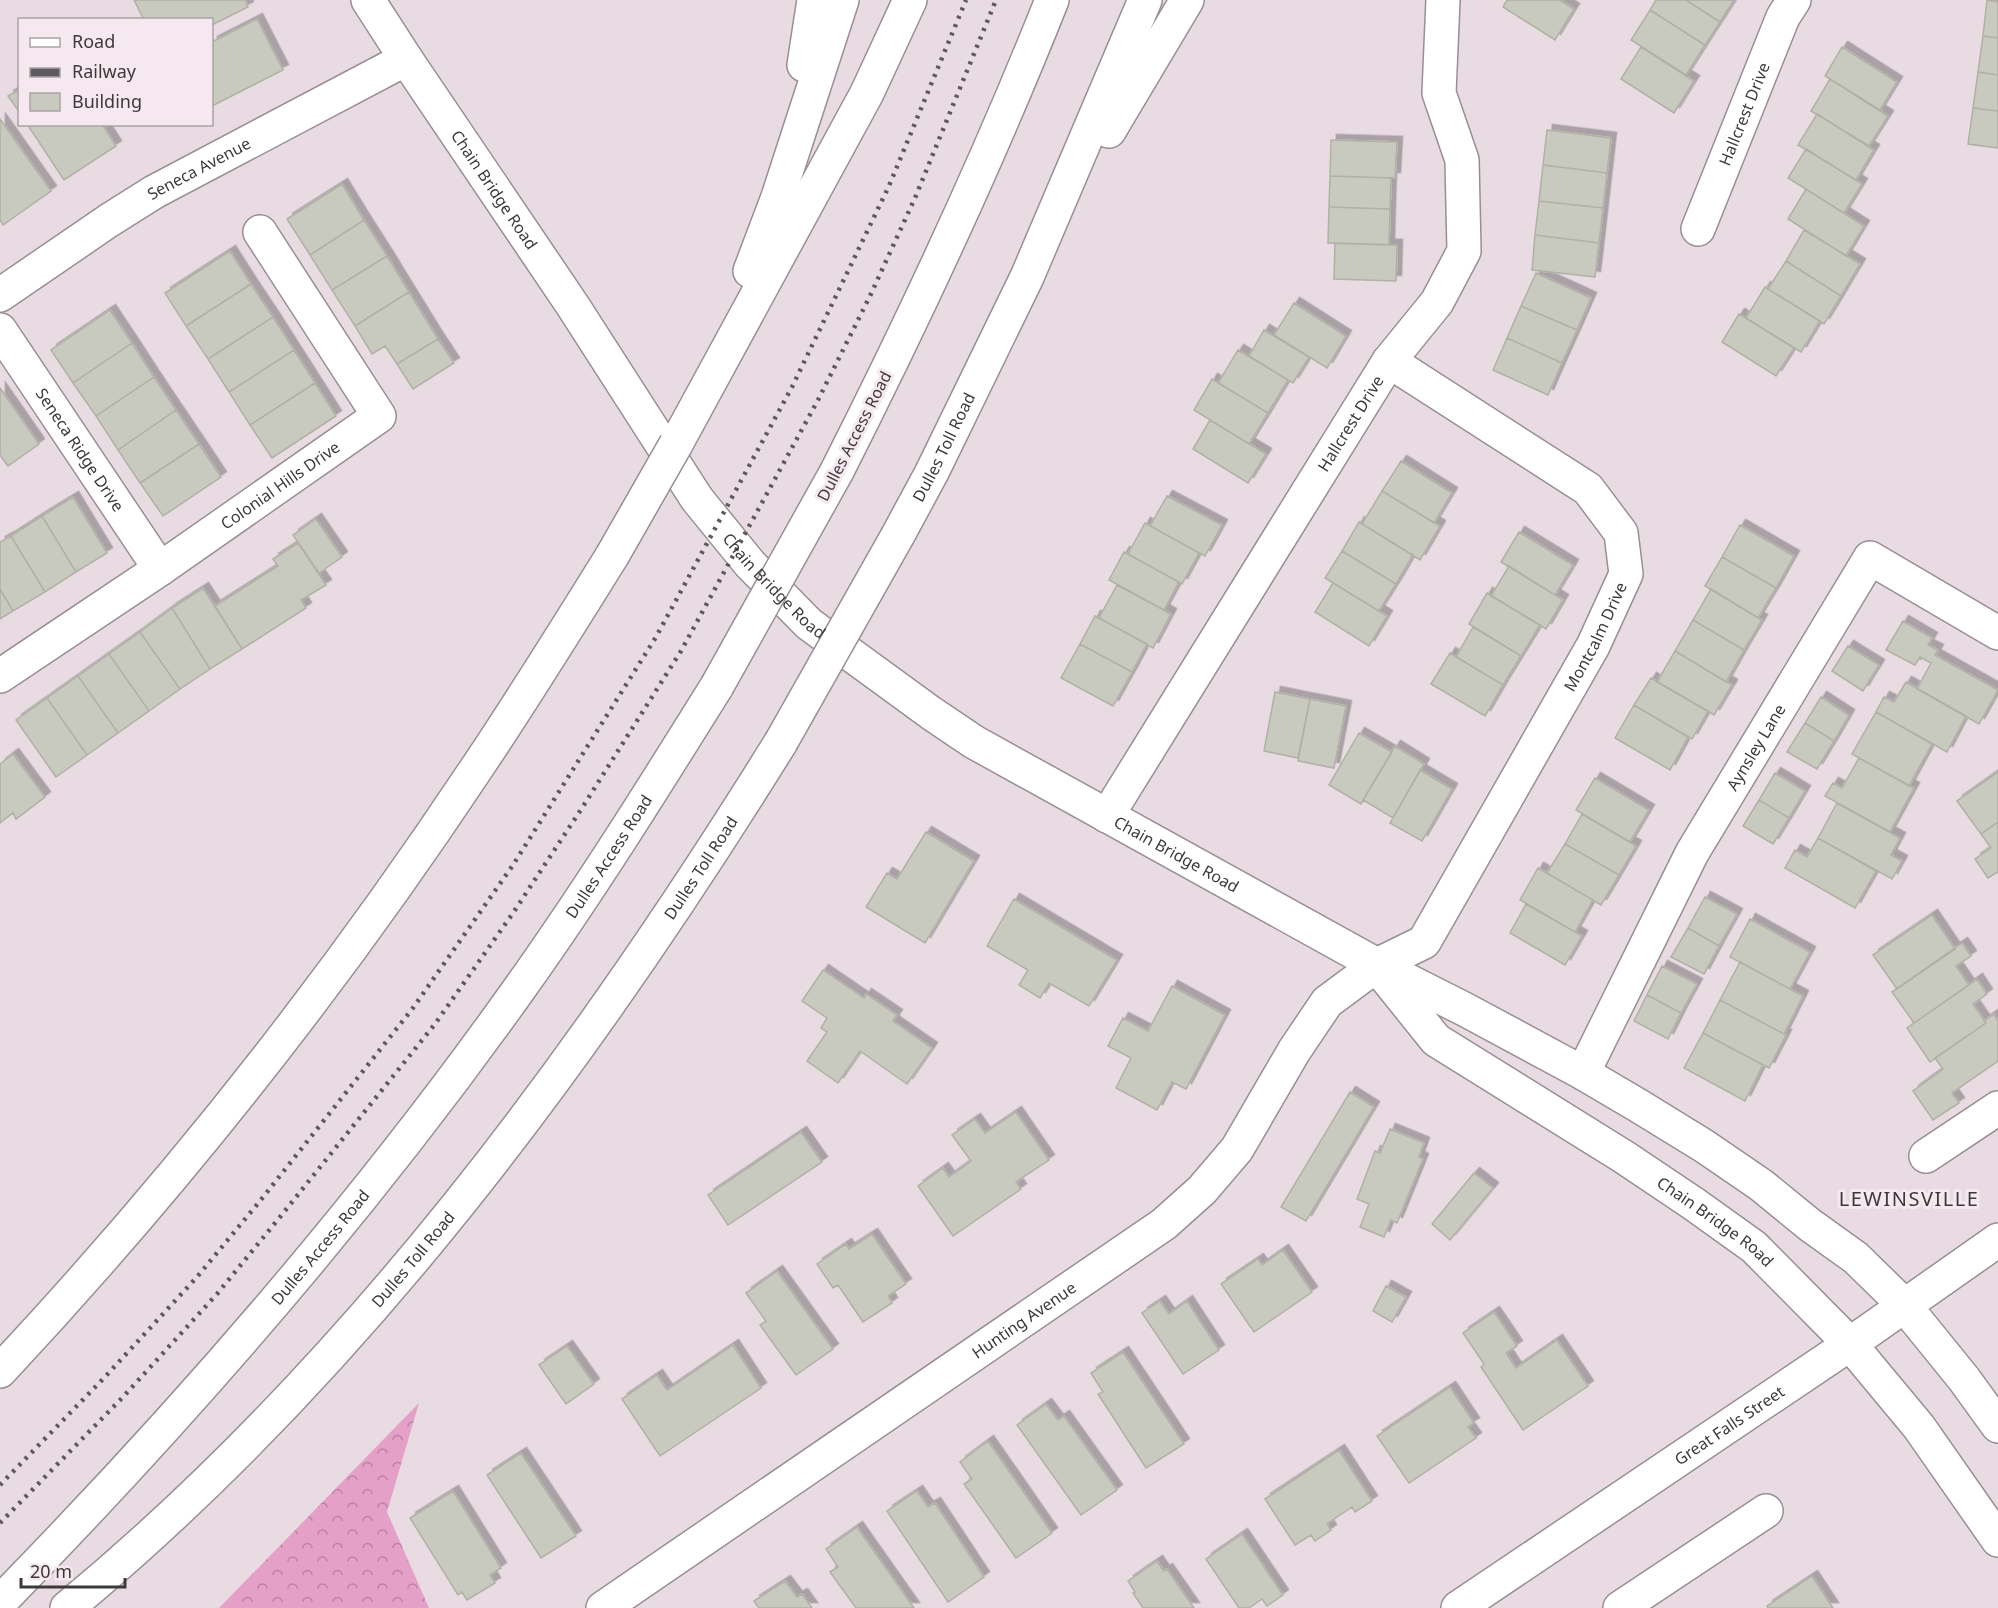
<svg xmlns="http://www.w3.org/2000/svg" width="1998" height="1608" font-family="'Noto Sans',sans-serif">
  <style>
    .forest { fill: url(#forest-crowns) }
    .building { fill: #c9cabf; stroke: #b0b0a5; stroke-width: 1.5; filter: url(#shadow) }
    .lines { fill: none; stroke-linecap: round; stroke-linejoin: round }
    .minor-casing { stroke: #998e94; stroke-width: 36 }
    .major-casing { stroke: #998e94; stroke-width: 36 }
    .highway-casing { stroke: #998e94; stroke-width: 36 }
    .minor { stroke: #fff; stroke-width: 33 }
    .major { stroke: #fff; stroke-width: 33 }
    .highway { stroke: #fff; stroke-width: 33 }
    .rail { stroke: #5e595c; stroke-width: 4.5; stroke-dasharray: 3 6; stroke-linecap: butt }
    .highway-bridge-casing { stroke: #998e94; stroke-width: 36; stroke-linecap: butt }
    .highway-bridge { stroke: #fff; stroke-width: 33 }
    .labels { text-anchor: middle; stroke-width: 6; stroke-linejoin: round; paint-order: stroke }
    .street-label { font-size: 16px; fill: #3d393b; stroke: #f5e9ef }
    .quarter-label { font-size: 20px; letter-spacing: 1.5px; fill: #3d393b; stroke: #f5e9ef }
  </style>
  <defs>
    <pattern id="forest-crowns" width="20" height="18" patternUnits="userSpaceOnUse" patternTransform="scale(1.5)"><rect width="20" height="18" fill="#e4a0c6"/><path d="M2 6a3 3 0 1 1 6 0M12 15a3 3 0 1 1 6 0" fill="none" stroke="#ba83a2"/></pattern>
    <filter id="shadow"><feDropShadow dx="5.5" dy="-5.5" stdDeviation="0" flood-color="#0004"/></filter>
  </defs>
  <rect width="100%" height="100%" fill="#e8dce2"/>
  <!-- forest -->
  <path class="forest" d="M419,1403L387,1512L429,1608H219Z"/>
  <!-- building -->
  <path class="building" d="M134,0H245L248,7L212,25V20H144Z
    M1507,0H1560L1574,9L1555,40L1503,7Z
    M1656,0H1686L1720,22L1705,45L1650,10Z
    M1686,0H1734L1720,22Z
    M1987,0L1998,2V38L1983,36Z
    M1650,10L1705,45L1686,75L1631,40Z
    M257,19L283,70L212,106V42Z
    M1983,36L1998,38V75L1978,72Z
    M1641,47L1694,81L1674,113L1621,79Z
    M1842,47L1897,82L1880,110L1825,76Z
    M1978,72L1998,75V111L1973,108Z
    M1830,79L1888,116L1869,146L1811,111Z
    M20,89V113L8,96Z
    M1973,108L1998,111V148L1968,144Z
    M1817,114L1874,150L1856,180L1798,145Z
    M0,119L51,191L3,225L0,220Z
    M27,124H102L116,146L64,180Z
    M1547,130L1611,138L1607,173L1543,165Z
    M1331,140L1397,142L1395,178L1330,176Z
    M1806,149L1862,184L1844,213L1788,178Z
    M1543,165L1607,173L1603,208L1539,201Z
    M1330,176L1391,178L1390,209L1329,207Z
    M342,184L364,220L310,255L287,219Z
    M1806,189L1864,226L1846,256L1788,219Z
    M1539,201L1603,208L1599,243L1535,235Z
    M1329,207L1390,209L1389,245L1328,243Z
    M364,220L387,256L332,290L310,255Z
    M1804,230L1860,264L1841,296L1786,261Z
    M1535,235L1599,243L1595,277L1532,270Z
    M1335,243L1397,245L1396,281L1334,279Z
    M230,251L251,284L186,326L165,293Z
    M387,256L409,292L355,326L332,290Z
    M1786,261L1841,296L1824,324L1768,289Z
    M1536,273L1591,298L1577,330L1521,306Z
    M251,284L273,317L208,359L186,326Z
    M1765,287L1820,321L1801,352L1746,318Z
    M409,292L438,339L397,364L385,346L372,354L355,326Z
    M1294,303L1346,336L1327,368L1274,335Z
    M1521,306L1577,330L1562,363L1507,338Z
    M110,310L132,343L73,383L51,350Z
    M1739,314L1794,348L1776,376L1722,342Z
    M273,317L294,350L229,392L208,359Z
    M1264,330L1309,357L1293,383L1249,356Z
    M1507,338L1562,363L1548,395L1493,370Z
    M438,339L454,363L413,389L397,364Z
    M132,343L154,377L96,416L73,383Z
    M294,350L315,383L250,425L229,392Z
    M1238,350L1288,380L1268,413L1218,383Z
    M154,377L176,410L118,450L96,416Z
    M1212,379L1268,413L1249,444L1194,410Z
    M315,383L336,416L272,458L250,425Z
    M0,388L39,444L8,466L0,455Z
    M176,410L199,444L140,483L118,450Z
    M1210,420L1266,454L1248,483L1193,449Z
    M199,444L221,477L163,516L140,483Z
    M1401,461L1452,493L1434,523L1382,491Z
    M1382,491L1440,526L1420,560L1362,524Z
    M1167,496L1222,525L1205,556L1150,526Z
    M73,497L107,553L76,572L42,516Z
    M42,516L76,572L45,592L11,536Z
    M316,519L342,557L319,573L293,535Z
    M1359,522L1413,555L1396,584L1342,551Z
    M1145,523L1199,553L1182,584L1128,554Z
    M1740,525L1794,556L1776,588L1722,557Z
    M1519,532L1573,565L1555,595L1501,562Z
    M11,536L45,592L13,611L0,589V542Z
    M298,543L326,585L301,600L306,608L242,649L215,606L278,566L273,559Z
    M1342,551L1396,584L1379,611L1325,578Z
    M1124,552L1179,582L1164,610L1109,580Z
    M1722,557L1776,588L1758,618L1705,586Z
    M1509,566L1563,600L1546,629L1491,596Z
    M1333,583L1387,616L1369,646L1315,612Z
    M1117,585L1171,614L1153,648L1099,618Z
    M203,588L242,649L210,669L172,608Z
    M0,589L13,611L0,619Z
    M1711,589L1762,620L1744,650L1693,620Z
    M1487,593L1540,625L1521,656L1469,624Z
    M172,608L210,669L180,689L140,632Z
    M1095,616L1147,644L1132,672L1080,644Z
    M1693,620L1744,650L1726,682L1675,651Z
    M1903,621L1932,638L1928,645L1938,650L1935,655L1998,690L1979,724L1917,689L1931,663L1920,657L1915,665L1886,650Z
    M1473,627L1521,656L1503,685L1456,657Z
    M140,632L180,689L149,711L109,654Z
    M1080,644L1132,672L1113,706L1061,678Z
    M1848,646L1879,665L1863,691L1832,671Z
    M1675,651L1732,685L1714,715L1657,682Z
    M1450,653L1503,685L1485,716L1431,684Z
    M109,654L149,711L118,733L78,676Z
    M78,676L118,733L87,755L47,698Z
    M1651,678L1708,711L1692,739L1634,705Z
    M1906,682L1966,716L1947,752L1876,712L1884,697L1894,702Z
    M1275,692L1310,699L1298,758L1264,751Z
    M1821,697L1849,715L1834,741L1805,723Z
    M47,698L87,755L56,777L16,720Z
    M1310,699L1346,706L1334,768L1298,761Z
    M1634,705L1688,737L1670,770L1615,738Z
    M1876,712L1932,744L1909,786L1852,754Z
    M1805,723L1834,741L1817,769L1787,752Z
    M1359,733L1392,752L1361,804L1329,785Z
    M1395,746L1424,764L1393,818L1363,800Z
    M13,754L45,797L16,819L13,813L0,823V764Z
    M1859,758L1914,788L1890,832L1825,796L1833,783L1842,788Z
    M1420,770L1452,789L1422,841L1390,823Z
    M1998,772V822L1981,834L1957,801Z
    M1775,773L1805,791L1789,818L1759,800Z
    M1595,778L1649,810L1630,842L1576,810Z
    M1759,800L1789,818L1773,844L1743,826Z
    M1837,803L1900,838L1891,855L1902,861L1892,879L1818,838Z
    M1582,814L1636,846L1619,875L1565,844Z
    M1998,822V872L1988,878L1975,859L1991,848L1981,834Z
    M926,832L974,861L925,943L866,907L887,873L897,879Z
    M1818,838L1876,871L1855,908L1785,868L1795,850L1807,857Z
    M1565,844L1619,875L1601,905L1547,873Z
    M1538,868L1593,900L1575,932L1520,900Z
    M1705,897L1737,914L1719,946L1688,928Z
    M1014,899L1117,960L1089,1006L1049,983L1040,998L1019,985L1028,970L987,946Z
    M1526,904L1582,936L1565,965L1510,933Z
    M1932,915L1955,949L1897,989L1873,955Z
    M1750,919L1810,952L1790,989L1730,957Z
    M1688,928L1719,946L1704,974L1671,957Z
    M1962,943L1971,956L1956,966L1969,985L1914,1023L1892,992Z
    M1740,962L1803,996L1784,1034L1720,1000Z
    M1662,966L1697,984L1681,1013L1647,995Z
    M823,970L864,998L866,994L897,1015L893,1021L932,1048L907,1084L860,1051L838,1083L807,1061L827,1032L821,1028L827,1018L802,1001Z
    M1977,979L1987,994L1973,1004L1986,1023L1930,1062L1907,1028Z
    M1172,986L1225,1015L1186,1089L1172,1082L1157,1110L1116,1088L1131,1058L1108,1046L1123,1018L1148,1031Z
    M1647,995L1681,1013L1668,1039L1634,1021Z
    M1720,1000L1786,1035L1769,1068L1703,1033Z
    M1994,1014L1998,1021V1061L1952,1093L1959,1103L1933,1120L1913,1091L1943,1069L1935,1058L1986,1023L1984,1021Z
    M1703,1033L1763,1065L1745,1101L1684,1068Z
    M1350,1092L1374,1107L1306,1221L1281,1207Z
    M1016,1112L1049,1160L1016,1182L1021,1189L953,1236L918,1186L943,1168L949,1177L971,1161L952,1135L975,1119L985,1133Z
    M1390,1129L1424,1143L1419,1157L1423,1159L1397,1223L1391,1220L1384,1237L1360,1227L1369,1204L1357,1199L1375,1151L1380,1153Z
    M801,1132L822,1162L728,1225L708,1195Z
    M1474,1173L1493,1188L1450,1240L1432,1224Z
    M872,1234L906,1284L888,1296L892,1303L863,1322L838,1285L833,1288L817,1264L846,1244L849,1249Z
    M1283,1250L1312,1292L1254,1332L1221,1284L1258,1259L1262,1265Z
    M777,1271L833,1349L796,1375L760,1325L766,1321L746,1293Z
    M1386,1286L1406,1297L1392,1322L1373,1311Z
    M1160,1301L1169,1314L1187,1301L1219,1350L1183,1374L1142,1313Z
    M1494,1312L1517,1346L1506,1353L1516,1368L1557,1340L1588,1386L1523,1430L1481,1367L1484,1364L1463,1333Z
    M733,1345L761,1388L660,1456L622,1399L657,1375L667,1390Z
    M567,1346L594,1384L566,1404L539,1365Z
    M1123,1352L1184,1444L1146,1468L1098,1394L1103,1392L1091,1373Z
    M1450,1387L1474,1423L1468,1427L1476,1438L1409,1483L1377,1436Z
    M1046,1404L1058,1420L1064,1416L1117,1490L1081,1515L1017,1425Z
    M988,1441L1052,1533L1016,1558L964,1484L972,1479L960,1462Z
    M1339,1450L1372,1501L1355,1512L1352,1507L1327,1524L1331,1530L1315,1541L1311,1535L1295,1545L1265,1499Z
    M521,1453L576,1536L541,1558L487,1475Z
    M453,1491L501,1568L490,1575L495,1583L467,1600L462,1592L458,1595L410,1518Z
    M917,1491L928,1507L935,1503L984,1577L948,1602L887,1511Z
    M857,1527L914,1608H856L830,1572L838,1567L826,1549Z
    M1242,1534L1283,1595L1267,1606L1262,1599L1249,1608H1239L1206,1559Z
    M1157,1561L1164,1571L1167,1569L1194,1608H1143L1133,1593L1135,1592L1128,1581Z
    M1812,1576L1833,1608H1768L1767,1606Z
    M785,1581L797,1597L802,1594L812,1608H759L754,1601Z"/>
  <g class="lines">
    <defs>
      <g id="minor">
        <path id="s1" d="M368,0L406,59L573,306L697,499L750,564L809,624L931,713L974,742L1377,965L1466,1010L1583,1073L1639,1106L1704,1146L1761,1185L1810,1225L1856,1258L1904,1305"/>
        <path id="s2" d="M1698,229L1783,17L1794,0"/>
        <path id="s3" d="M0,295L108,221L154,192L406,59"/>
        <path id="s4" d="M0,330L160,569"/>
        <path id="s5" d="M0,676L160,569L379,416L260,232"/>
        <path id="s6" d="M1107,816L1389,361L1437,302L1464,251L1462,160L1439,93L1443,0"/>
        <path id="s7" d="M1383,974L1436,1040L1624,1157L1694,1204L1754,1247L1850,1344"/>
        <path id="s8" d="M1583,1073L1692,853L1870,558L1998,633"/>
        <path d="M1926,1156L1998,1108"/>
        <path id="s9" d="M603,1608L1164,1224L1202,1190L1237,1149L1294,1051L1327,1002L1377,965L1424,942L1593,646L1626,574L1621,533L1588,489L1389,361"/>
        <path d="M1620,1608L1766,1511"/>
      </g>
      <g id="major">
        <path d="M1904,1305L1964,1379L1998,1426"/>
        <path d="M1850,1344L1919,1427L1998,1540"/>
        <path id="s10" d="M1458,1608L1850,1344L1998,1240"/>
      </g>
      <g id="highway">
        <path d="M804,65L814,0"/>
        <path d="M1109,131L1187,0"/>
        <path d="M750,271L778,197L842,0"/>
        <path d="M676,444L867,93L910,0"/>
        <path d="M837,471C915,317 988,161 1052,0"/>
        <path id="s11" d="M898,535L932,472L1027,277L1145,0"/>
        <path d="M0,1371C174,1185 333,984 474,772C522,701 567,628 612,556"/>
        <path id="s12" d="M0,1602C188,1410 366,1205 522,985C591,888 654,787 717,686"/>
        <path id="s13" d="M67,1608C355,1370 585,1058 781,742"/>
      </g>
    </defs>
    <!-- minor casing -->
    <use href="#minor" class="minor-casing"/>
    <!-- major casing -->
    <use href="#major" class="major-casing"/>
    <!-- highway casing -->
    <use href="#highway" class="highway-casing"/>
    <!-- minor -->
    <use href="#minor" class="minor"/>
    <!-- major -->
    <use href="#major" class="major"/>
    <!-- highway -->
    <use href="#highway" class="highway"/>
    <!-- rail -->
    <path class="rail" d="M0,1485L104,1378L197,1277L260,1201L413,1008L513,865L656,637L792,387L889,186L966,0
      M0,1523L123,1397L217,1294L280,1217L435,1024L513,913L582,808L681,651L818,400L870,296L915,198L996,0"/>
    <defs>
      <path id="highway-bridge" d="M612,556L676,444
        M717,686L837,471
        M781,742L898,535"/>
    </defs>
    <!-- highway-bridge casing -->
    <use href="#highway-bridge" class="highway-bridge-casing"/>
    <!-- highway-bridge -->
    <use href="#highway-bridge" class="highway-bridge"/>
  </g>
  <g class="labels">
    <!-- street labels -->
    <g class="street-label">
      <text dy="6" stroke="none"><textPath href="#s2" startOffset="124">Hallcrest Drive</textPath></text>
      <text dy="6" stroke="none"><textPath href="#s3" startOffset="236">Seneca Avenue</textPath></text>
      <text dy="6" stroke="none"><textPath href="#s1" startOffset="228">Chain Bridge Road</textPath></text>
      <text dy="6" stroke="none"><textPath href="#s6" startOffset="462">Hallcrest Drive</textPath></text>
      <text transform="translate(854 436) rotate(-63)" y="6">Dulles Access Road</text>
      <text dy="6" stroke="none"><textPath href="#s11" startOffset="99">Dulles Toll Road</textPath></text>
      <text dy="6" stroke="none"><textPath href="#s4" startOffset="144">Seneca Ridge Drive</textPath></text>
      <text dy="6" stroke="none"><textPath href="#s5" startOffset="339">Colonial Hills Drive</textPath></text>
      <text dy="6" stroke="none"><textPath href="#s1" startOffset="714">Chain Bridge Road</textPath></text>
      <text dy="6" stroke="none"><textPath href="#s9" startOffset="1422">Montcalm Drive</textPath></text>
      <text dy="6" stroke="none"><textPath href="#s8" startOffset="369">Aynsley Lane</textPath></text>
      <text dy="6" stroke="none"><textPath href="#s12" startOffset="964">Dulles Access Road</textPath></text>
      <text dy="6" stroke="none"><textPath href="#s1" startOffset="1200">Chain Bridge Road</textPath></text>
      <text dy="6" stroke="none"><textPath href="#s13" startOffset="978">Dulles Toll Road</textPath></text>
      <text dy="6" stroke="none"><textPath href="#s7" startOffset="418">Chain Bridge Road</textPath></text>
      <text dy="6" stroke="none"><textPath href="#s12" startOffset="478">Dulles Access Road</textPath></text>
      <text dy="6" stroke="none"><textPath href="#s13" startOffset="492">Dulles Toll Road</textPath></text>
      <text dy="6" stroke="none"><textPath href="#s9" startOffset="510">Hunting Avenue</textPath></text>
      <text dy="6" stroke="none"><textPath href="#s10" startOffset="327">Great Falls Street</textPath></text>
    </g>
    <!-- quarter labels -->
    <g class="quarter-label">
      <text x="1909" y="1206">LEWINSVILLE</text>
    </g>
  </g>
  <!-- legend -->
  <rect x="18" y="18" width="195" height="108" fill="#f5e9ef" stroke="#aba3a7" stroke-width="1.5"/>
  <rect x="30" y="38" width="30" height="9" fill="#ffffff" stroke="#aba3a7" stroke-width="1.5"/>
  <text x="72" y="48" font-size="18" fill="#3d393b">Road</text>
  <rect x="30" y="68" width="30" height="9" fill="#5e595c" stroke="#aba3a7" stroke-width="1.5"/>
  <text x="72" y="78" font-size="18" fill="#3d393b">Railway</text>
  <rect x="30" y="93" width="30" height="18" fill="#c9cabf" stroke="#aba3a7" stroke-width="1.5"/>
  <text x="72" y="108" font-size="18" fill="#3d393b">Building</text>
  <!-- scale -->
  <path d="M21 1578v9h104v-9" fill="none" stroke="#3d393b" stroke-width="3"/>
  <text x="30" y="1578" font-size="18" fill="#3d393b" stroke="#f5e9ef" stroke-width="4.5" paint-order="stroke">20 m</text>
</svg>
